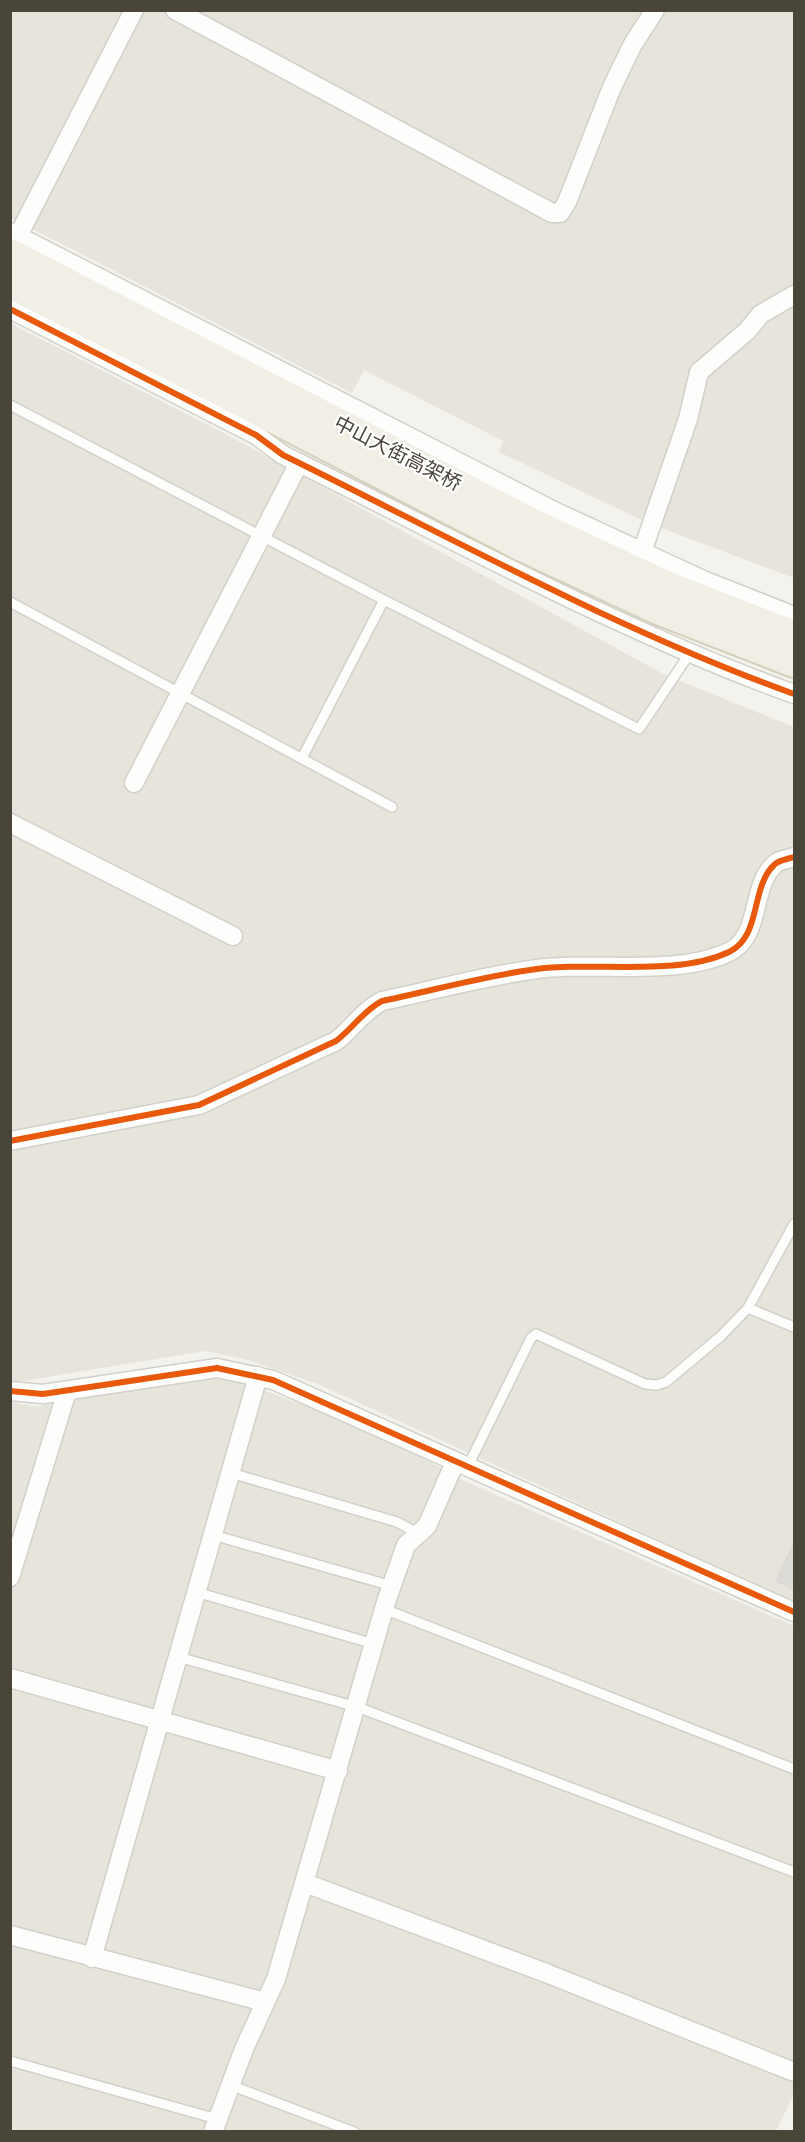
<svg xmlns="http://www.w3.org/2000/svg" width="805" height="2142" font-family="'Open Sans','Noto Sans SC',sans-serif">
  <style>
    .residential { fill: #e7e4db }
    .building { fill: #dcdbd5; stroke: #dbd9d3; stroke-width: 1.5 }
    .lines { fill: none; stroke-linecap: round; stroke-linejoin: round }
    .lane-casing { stroke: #d1d0ca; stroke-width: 12 }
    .street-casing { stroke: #d1d0ca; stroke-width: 21 }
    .primary-casing { stroke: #d4d0bb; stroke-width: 32 }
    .lane { stroke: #fdfdfc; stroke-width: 9 }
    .street { stroke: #fdfdfc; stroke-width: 18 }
    .primary { stroke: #f1efe5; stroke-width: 28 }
    .cycleway-casing { stroke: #fff; stroke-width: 10 }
    .cycleway { stroke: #e8590c; stroke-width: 6 }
    .labels { text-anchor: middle; stroke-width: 4.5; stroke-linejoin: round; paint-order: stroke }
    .street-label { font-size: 20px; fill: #494539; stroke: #fff }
  </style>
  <rect width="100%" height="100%" fill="#f3f2ed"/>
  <!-- residential -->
  <path class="residential" d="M10,11H794V578L648,523L499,452L503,441L364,370L352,393L11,218Z
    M10,323L233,438L665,675L794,727V1602L318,1384L248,1360L205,1351L11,1383Z
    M218,1377L242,1382L375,1432L471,1484L794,1626V2094L776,2131H11L10,1402L38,1407L70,1394Z"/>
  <!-- building -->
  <path class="building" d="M795,1541V1590L776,1581Z"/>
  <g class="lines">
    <defs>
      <path id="lane" d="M10,405L384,600L639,729L690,653
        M10,602L392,807
        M302,758L384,600
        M748,1308L794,1327
        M467,1468L531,1338L536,1334L645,1384L657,1385L666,1382L721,1336L748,1308L794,1224
        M231,1473L397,1522L419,1534
        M213,1535L392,1586
        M196,1592L374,1644
        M384,1609L794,1769
        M178,1657L357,1707L794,1872
        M10,2061L217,2119
        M230,2085L354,2132"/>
      <path id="street" d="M175,10L552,213H560L567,202L612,87L633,44L655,10
        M10,232L554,511L703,580L794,616
        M18,236L134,10
        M10,309L256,435L283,455C452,538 617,630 794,694
        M642,552L688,419L699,372L747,331L761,314L794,295
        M134,783L299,463
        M10,823L233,936
        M10,1141L199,1105L336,1041C352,1029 364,1010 382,1001C431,991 480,977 530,970C591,960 674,978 729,952C762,936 750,888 774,865C778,860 788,859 794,857
        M10,1391L43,1394L217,1368L273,1380L794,1612
        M10,1577L67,1391
        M10,1678L338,1771
        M305,1883L546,1973L794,2072
        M10,1935L265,2002
        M92,1958L258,1376
        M213,2132L244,2049L276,1979L386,1602L406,1545L427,1526L455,1462"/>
      <path id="primary" d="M10,253L531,522L668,586L794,635
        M10,283L520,546L658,610L794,663"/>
    </defs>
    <!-- lane casing -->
    <use href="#lane" class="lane-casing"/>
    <!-- street casing -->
    <use href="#street" class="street-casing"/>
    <!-- primary casing -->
    <use href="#primary" class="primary-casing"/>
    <!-- lane -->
    <use href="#lane" class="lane"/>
    <!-- street -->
    <use href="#street" class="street"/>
    <!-- primary -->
    <use href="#primary" class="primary"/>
    <defs>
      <path id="cycleway" d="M10,309L256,435L283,455C452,538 617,630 794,694
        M10,1141L199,1105L336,1041C352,1029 364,1010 382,1001C431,991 480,977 530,970C591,960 674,978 729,952C762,936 750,888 774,865C778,860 788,859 794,857
        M10,1391L43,1394L217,1368L273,1380L794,1612"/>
    </defs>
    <!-- cycleway casing -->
    <use href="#cycleway" class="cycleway-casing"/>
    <!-- cycleway -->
    <use href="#cycleway" class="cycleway"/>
  </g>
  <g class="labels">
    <!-- street labels -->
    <g class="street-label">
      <text transform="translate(398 453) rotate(27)" y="7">中山大街高架桥</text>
    </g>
  </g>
  <!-- border -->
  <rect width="805" height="2142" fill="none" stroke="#494539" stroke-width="24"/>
</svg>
